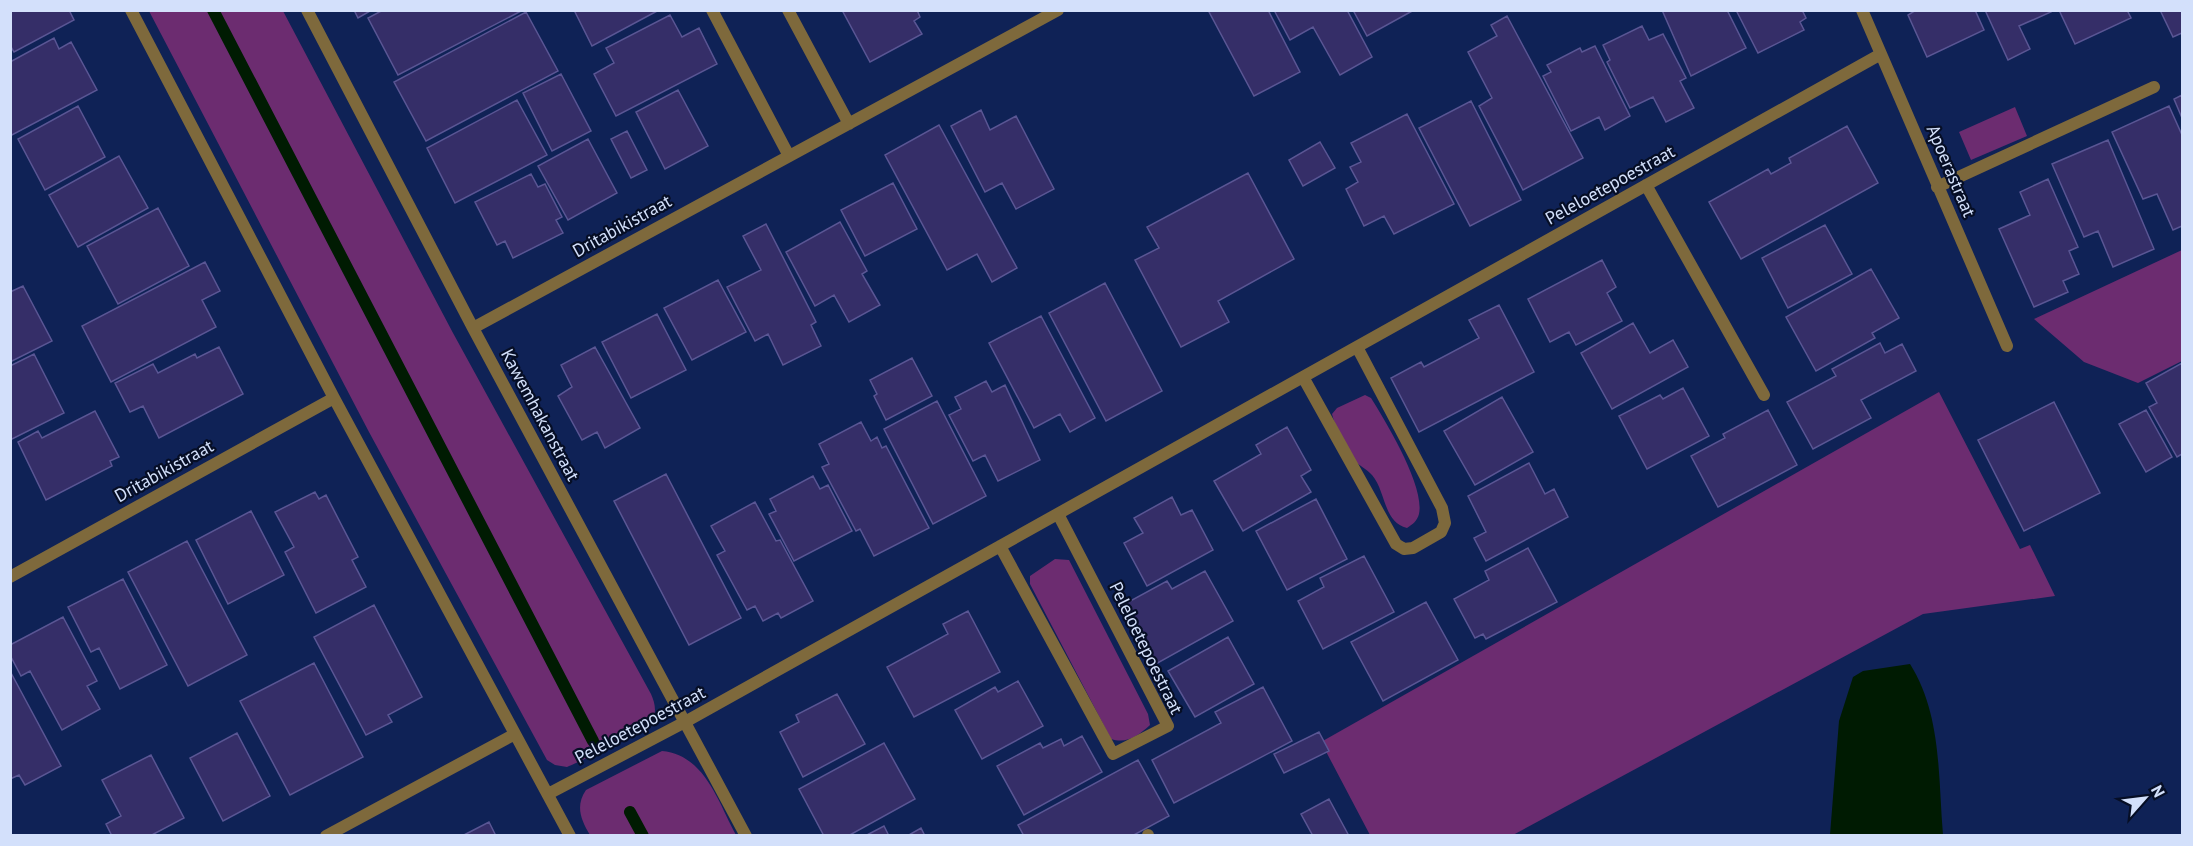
<svg xmlns="http://www.w3.org/2000/svg" width="2193" height="846" font-family="'PT Sans',sans-serif">
  <style>
    .green { fill: #6c2c70 }
    .water { fill: #001b02 }
    .lines { fill: none; stroke-linecap: round; stroke-linejoin: round }
    .stream { stroke: #001b02; stroke-width: 12 }
    .building { fill: #352e68; stroke: #5a5694; stroke-width: 1.5 }
    .lane { stroke: #7e693c; stroke-width: 12 }
    .street { stroke: #7e693c; stroke-width: 12 }
    .labels { text-anchor: middle; stroke-width: 4.5; stroke-linejoin: round; paint-order: stroke }
    .street-label { font-size: 18px; fill: #d3e0fb; stroke: #060e25 }
  </style>
  <rect width="100%" height="100%" fill="#0f2256"/>
  <!-- green -->
  <path class="green" d="M149,11H283L453,333L651,694C655,703 657,712 652,721C646,732 581,761 567,767L555,765L547,760L369,432Z
    M2015,107L2027,136L1971,160L1959,132Z
    M2182,250V361L2138,383L2084,362L2034,319Z
    M1939,392L2020,549L2030,545L2055,596L1923,614L1513,835H1370L1321,742Z
    M1365,395L1371,398C1386,422 1425,486 1419,514C1417,521 1413,524 1407,528C1383,522 1386,491 1372,475C1367,469 1359,466 1354,460C1343,448 1336,429 1332,414L1337,408Z
    M1055,559L1069,560L1148,714L1150,725C1138,736 1127,744 1111,739L1030,584V576Z
    M662,751C705,755 718,802 736,835H590C581,820 575,806 586,790Z"/>
  <!-- water -->
  <path class="water" d="M1910,664C1942,715 1938,777 1943,835H1830L1839,721L1853,677L1863,671Z"/>
  <g class="lines">
    <!-- stream -->
    <path class="stream" d="M213,10L593,741
      M630,812L643,836"/>
  </g>
  <!-- building -->
  <path class="building" d="M10,10H69L74,20L14,52L10,45Z
    M354,10H372L358,18Z
    M383,10H523L398,75L368,18Z
    M574,10H659L592,46Z
    M842,10H917L920,17L914,21L922,34L870,62Z
    M1208,10H1268L1300,72L1254,96Z
    M1274,10H1347L1372,57L1340,75L1313,27L1290,40Z
    M1353,10H1414L1367,36Z
    M1662,10H1727L1746,48L1691,76Z
    M1736,10H1802L1806,18L1800,22L1804,30L1758,53Z
    M1916,10H1975L1984,30L1927,57L1908,15Z
    M1985,10H2050L2051,12L2019,26L2030,49L2008,60Z
    M2059,10H2127L2131,18L2075,44Z
    M2160,10H2182V33L2173,37Z
    M526,12L558,71L426,141L394,82Z
    M670,15L682,37L699,28L717,64L616,116L594,74L614,63L606,48Z
    M1507,16L1583,158L1523,190L1479,106L1492,98L1468,52L1497,36L1491,25Z
    M1642,26L1649,40L1663,34L1686,78L1680,81L1694,108L1666,122L1653,97L1630,108L1607,62L1610,60L1603,45Z
    M54,38L59,49L71,42L97,90L10,136V62Z
    M1595,46L1630,116L1605,130L1599,117L1571,131L1543,76L1551,72L1547,65L1580,48L1582,52Z
    M561,74L591,131L552,151L523,93Z
    M678,90L708,146L665,169L636,112Z
    M2182,95V118L2174,99Z
    M517,100L547,155L455,203L427,148Z
    M1471,101L1521,200L1470,226L1419,128Z
    M78,106L105,157L45,190L18,139Z
    M2169,106L2182,135V226L2173,230L2157,194L2143,199L2112,132Z
    M981,110L990,130L1016,116L1054,189L1016,209L1002,183L985,192L951,126Z
    M1407,114L1454,204L1394,234L1384,216L1364,226L1346,189L1358,182L1350,167L1361,162L1351,143Z
    M939,125L1017,268L992,282L977,254L947,270L885,155Z
    M1847,126L1878,183L1741,259L1709,202L1768,169L1771,174L1791,163L1789,158Z
    M627,131L647,170L631,178L611,139Z
    M588,139L617,193L568,220L538,166Z
    M2108,140L2154,249L2113,267L2098,231L2084,237L2052,164Z
    M1320,142L1335,168L1303,186L1289,160Z
    M119,156L148,208L78,247L49,195Z
    M1248,173L1294,259L1218,301L1229,322L1181,347L1135,260L1159,248L1147,227Z
    M531,174L538,187L545,184L562,217L556,220L563,233L513,258L505,241L497,245L475,202Z
    M2048,179L2078,247L2069,251L2079,274L2063,281L2068,292L2034,307L1999,229L2030,215L2020,192Z
    M893,183L917,229L865,256L841,210Z
    M158,208L189,266L118,304L87,246Z
    M840,222L867,271L862,274L880,305L849,322L834,295L815,306L786,252Z
    M766,224L816,322L811,325L821,346L783,365L768,334L755,341L727,287L761,270L743,236Z
    M1825,225L1852,274L1788,308L1762,258Z
    M1602,260L1616,287L1607,293L1622,321L1576,345L1569,332L1550,342L1528,299Z
    M205,262L220,291L202,300L216,327L111,382L82,326Z
    M1871,269L1899,318L1872,333L1875,338L1816,371L1786,317Z
    M718,280L746,332L692,360L664,308Z
    M1105,283L1162,391L1106,421L1049,313Z
    M23,286L52,341L10,362V292Z
    M1499,305L1534,372L1419,432L1391,378L1421,362L1424,367L1479,338L1469,320Z
    M657,314L686,370L631,398L602,342Z
    M1041,316L1095,418L1070,432L1060,414L1034,428L989,343Z
    M1633,323L1650,353L1673,340L1688,367L1612,409L1581,353Z
    M1880,343L1885,353L1902,344L1916,371L1861,400L1871,418L1813,449L1787,402L1836,376L1832,369Z
    M219,347L243,394L159,438L143,406L130,412L115,383L153,364L158,373L195,354L197,358Z
    M595,347L640,428L605,448L597,432L582,440L558,396L572,387L561,365Z
    M34,354L64,413L10,440V366Z
    M912,358L932,396L886,420L874,396L877,394L870,380Z
    M2182,363V454L2177,457L2149,407L2157,403L2146,383Z
    M986,381L992,392L1005,385L1040,460L998,481L985,455L973,461L949,415L961,409L955,397Z
    M1683,388L1709,436L1647,469L1619,416L1660,395L1663,399Z
    M1502,397L1533,452L1475,485L1444,431Z
    M937,401L986,496L933,524L884,429Z
    M2054,402L2100,493L2024,531L1978,440Z
    M1768,410L1797,465L1718,507L1691,456L1725,438L1723,434Z
    M2146,410L2172,457L2146,472L2119,424Z
    M95,411L119,457L110,461L112,466L46,500L18,442L38,431L42,438Z
    M861,422L871,441L877,437L882,448L886,446L929,528L874,556L860,529L856,531L822,467L829,464L819,444Z
    M1287,427L1311,470L1301,476L1311,492L1243,531L1214,481L1261,454L1256,445Z
    M1529,463L1545,494L1554,489L1568,517L1486,561L1474,538L1486,532L1468,496Z
    M666,474L741,618L689,645L614,501Z
    M813,476L820,489L828,485L852,531L794,561L769,514L776,511L770,499Z
    M315,492L319,499L326,495L358,557L352,560L366,587L316,613L285,552L294,547L275,512Z
    M1172,497L1181,515L1192,510L1213,550L1147,586L1124,543L1143,533L1134,518Z
    M1316,499L1347,559L1287,590L1256,531Z
    M755,502L776,541L780,540L813,601L781,618L778,613L763,621L755,606L747,610L717,555L725,551L711,526Z
    M251,511L284,575L228,604L196,540Z
    M187,541L247,655L188,686L128,572Z
    M1528,548L1557,602L1486,639L1483,634L1475,638L1454,599L1489,580L1485,571Z
    M1364,556L1394,612L1323,649L1298,601L1324,587L1320,578Z
    M1205,571L1233,621L1154,665L1121,606L1167,581L1172,589Z
    M123,579L167,665L120,689L99,648L91,652L68,607Z
    M1426,602L1458,660L1383,701L1351,642Z
    M374,605L422,697L388,715L392,722L366,735L314,637Z
    M968,611L1000,672L914,717L887,667L948,634L943,624Z
    M63,617L97,681L87,686L100,709L62,730L30,671L21,676L10,655V645Z
    M1228,637L1254,684L1195,717L1168,671Z
    M314,663L363,757L290,795L240,701Z
    M10,671L61,766L25,785L19,775L10,779Z
    M1018,681L1043,726L982,759L955,710L995,687L998,692Z
    M1263,687L1292,741L1174,803L1152,760L1221,723L1215,712Z
    M837,694L865,744L803,777L780,732L799,722L796,715Z
    M1319,732L1329,751L1284,773L1274,754Z
    M237,733L270,796L223,821L190,758Z
    M1082,736L1102,772L1024,815L997,766L1040,743L1043,748L1061,739L1064,746Z
    M884,743L915,799L848,836H824L799,789Z
    M151,755L184,818L150,836H112L106,824L121,816L102,780Z
    M1138,760L1169,816L1132,836H1024L1018,825Z
    M1329,799L1349,836H1313L1301,814Z
    M489,822L496,836H462Z
    M884,826L889,836H865Z
    M921,828L925,836H907Z"/>
  <g class="lines">
    <!-- lane -->
    <path class="lane" d="M1148,836V835"/>
    <!-- street -->
    <path class="street" d="M131,10L334,398L570,836
      M307,10L473,328L746,836
      M712,10L789,156
      M788,10L849,124
      M1862,10L2007,346
      M1646,185L1764,395
      M1937,187L2154,87
      M473,328L1058,10
      M1303,377L1396,544L1404,549L1413,548L1441,532L1445,523L1442,508L1357,347
      M1000,546L1113,754L1168,726L1058,514
      M10,577L334,398
      M548,794L685,722L1881,54
      M326,836L515,734"/>
  </g>
  <g class="labels">
    <!-- street labels -->
    <g class="street-label">
      <text transform="translate(1951 171) rotate(67)" y="6">Apoerastraat</text>
      <text transform="translate(1610 185) rotate(-29)" y="6">Peleloetepoestraat</text>
      <text transform="translate(622 226) rotate(-29)" y="6">Dritabikistraat</text>
      <text transform="translate(540 415) rotate(62)" y="6">Kawemhakanstraat</text>
      <text transform="translate(164 471) rotate(-29)" y="6">Dritabikistraat</text>
      <text transform="translate(1146 648) rotate(64)" y="6">Peleloetepoestraat</text>
      <text transform="translate(640 725) rotate(-28)" y="6">Peleloetepoestraat</text>
    </g>
  </g>
  <!-- border -->
  <rect width="2193" height="846" fill="none" stroke="#d3e0fb" stroke-width="24"/>
  <!-- north arrow -->
  <g transform="translate(2145 798) rotate(62)" stroke="#060e25" stroke-width="4.5" paint-order="stroke">
  <path d="M0-4.5L10 22L0 15L-10 22Z" fill="#d3e0fb"/>
  <text y="-9" font-size="16" font-weight="bold" text-anchor="middle" fill="#d3e0fb">N</text>
  </g>
</svg>
